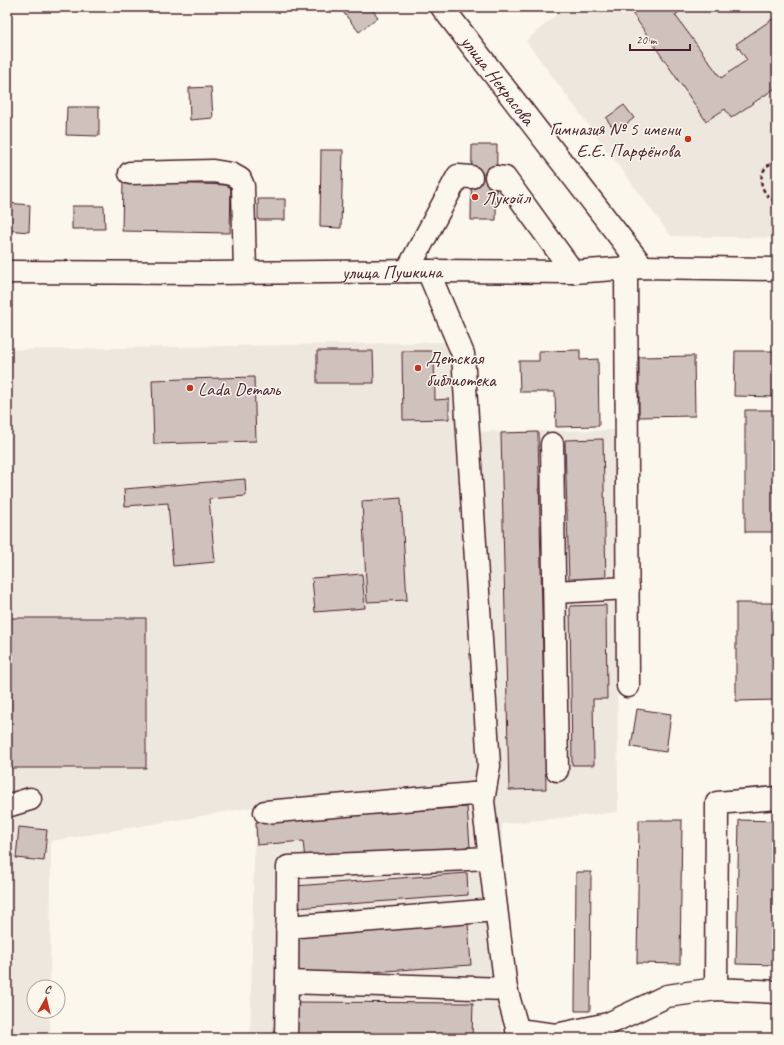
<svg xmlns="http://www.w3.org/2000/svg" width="784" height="1045" font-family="Caveat,sans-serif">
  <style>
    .built { fill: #eee7de }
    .building { fill: #cfc2bc; stroke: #4a1f2b }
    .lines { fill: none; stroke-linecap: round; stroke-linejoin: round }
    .minor-casing { stroke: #4a1f2b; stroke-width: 25 }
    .path { stroke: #4a1f2b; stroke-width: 2.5; stroke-dasharray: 4 3; stroke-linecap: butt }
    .minor { stroke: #fbf7ec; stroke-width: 22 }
    .poi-dot { fill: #c8321e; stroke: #fbf7ec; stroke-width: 1.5 }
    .labels { text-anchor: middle; stroke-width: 3; stroke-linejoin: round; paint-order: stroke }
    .street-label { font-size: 19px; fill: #4a1f2b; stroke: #fbf7ec }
    .poi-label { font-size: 19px; fill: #4a1f2b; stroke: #fbf7ec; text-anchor: start }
  </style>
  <rect width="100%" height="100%" fill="#fbf7ec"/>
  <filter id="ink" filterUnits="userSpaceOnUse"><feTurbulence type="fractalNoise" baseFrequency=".025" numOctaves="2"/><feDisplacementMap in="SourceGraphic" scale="8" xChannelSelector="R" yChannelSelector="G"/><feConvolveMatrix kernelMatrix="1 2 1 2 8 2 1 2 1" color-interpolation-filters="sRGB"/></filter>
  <g filter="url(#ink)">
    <!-- built -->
    <path class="built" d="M565,7H777V238L671,236L526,41Z
      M451,342L456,432L616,430L618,812L502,824V1038H250L255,807L51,841L50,987H34V1011H50V1038H7V350Z"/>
    <!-- building -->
    <path class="building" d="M350,7H370L378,17L359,32L343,12Z
      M628,7H686L675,15L721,78L747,60L736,44L777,16V87L731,118L725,109L706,121Z
      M211,87L213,118L190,120L189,88Z
      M624,105L634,118L616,132L606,118Z
      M67,107H99V136L66,135Z
      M472,145H497L496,220H471Z
      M321,150H343L341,228L320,227Z
      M123,182L231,185L230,233L122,231Z
      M258,199H285V220H258Z
      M7,203L30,205L29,232L7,230Z
      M72,206H104L105,229H72Z
      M580,350V360L598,359L599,426L556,427L555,392H520L519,361H539V351Z
      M317,351H373L374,383H317Z
      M402,351H434L435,400L449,399V419L403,420Z
      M735,351H777V397L734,396Z
      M694,356L695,416L639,417V357Z
      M254,377L256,441L154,444L152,380Z
      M745,410H777V532H745Z
      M538,432L546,789L509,790L501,433Z
      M603,439L606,582L569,583L565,440Z
      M245,479L246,496L209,499L215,562L173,566L168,503L125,506L124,489Z
      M401,498L407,600L367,602L362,501Z
      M362,574L365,608L315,612L312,578Z
      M736,603H777V700L736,701Z
      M606,605L607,699H593L594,765H572L570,606Z
      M7,618H146V768H7Z
      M637,709L671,714L666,752L631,747Z
      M467,807L470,847L305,859L303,841L257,845L256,822Z
      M639,820H682L680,964L637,963Z
      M739,820L777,821V965L736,964Z
      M19,827L47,830L44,861L16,858Z
      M576,872H591L590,1011H575Z
      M467,873L468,895L296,908L295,886Z
      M468,924L471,965L299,977L296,936Z
      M297,1002L473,1003L472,1038H297Z"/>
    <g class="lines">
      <defs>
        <g id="minor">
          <path id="s1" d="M442,7L643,267"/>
          <path d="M130,173L213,171L231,174L240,179L243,186L245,273"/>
          <path d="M496,177L505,178L573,272"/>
          <path d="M626,268L628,686"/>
          <path d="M407,271L458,176L471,177"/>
          <path d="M428,271L463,354L489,766L483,801L506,989L520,1038"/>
          <path id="s2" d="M7,272L213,273L428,271L573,272L643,267L777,269"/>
          <path d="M552,444L557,770"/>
          <path d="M555,592L628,588"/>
          <path d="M777,798L717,803L716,989L777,992"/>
          <path d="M7,806L30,799"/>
          <path d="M265,812L484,793"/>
          <path d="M287,927L496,910"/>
          <path d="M287,982L288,867L490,858"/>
          <path d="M517,1030L556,1035L608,1024L667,996L716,989"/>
          <path d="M286,1038L287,982L506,989"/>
        </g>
      </defs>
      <!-- minor casing -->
      <use href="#minor" class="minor-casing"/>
      <!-- path -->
      <path class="path" d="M777,161C755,167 757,194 777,202"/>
      <!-- minor -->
      <use href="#minor" class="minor"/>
    </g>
  </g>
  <!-- markers -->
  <g class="poi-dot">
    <circle cx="688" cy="139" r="4"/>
    <circle cx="475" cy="197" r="4"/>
    <circle cx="418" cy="368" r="4"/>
    <circle cx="190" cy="388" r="4"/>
  </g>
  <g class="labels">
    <!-- street labels -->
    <g class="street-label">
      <text dy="7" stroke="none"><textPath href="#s1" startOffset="92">улица Некрасова</textPath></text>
      <text dy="7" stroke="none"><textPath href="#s2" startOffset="385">улица Пушкина</textPath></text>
    </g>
    <!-- poi labels -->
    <g class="poi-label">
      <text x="680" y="135" text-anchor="end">Гимназия № 5 имени<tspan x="680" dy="22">Е.Е. Парфёнова</tspan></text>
      <text x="483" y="204">Лукойл</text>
      <text x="426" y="364">Детская<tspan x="426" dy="22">библиотека</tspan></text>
      <text x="198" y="395">Lada Dеталь</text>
    </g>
  </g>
  <!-- margin -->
  <rect width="784" height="1045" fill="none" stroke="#fbf7ec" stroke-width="24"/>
  <rect x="12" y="12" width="760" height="1021" fill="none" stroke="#4a1f2b" stroke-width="1.5" filter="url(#ink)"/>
  <!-- north arrow -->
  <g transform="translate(46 999) rotate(8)"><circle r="19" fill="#fbf7ec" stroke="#b4a19f"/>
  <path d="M0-3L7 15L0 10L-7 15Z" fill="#c8321e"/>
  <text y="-6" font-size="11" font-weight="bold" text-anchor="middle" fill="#4a1f2b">С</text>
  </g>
  <!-- scale -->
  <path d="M630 44v6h60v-6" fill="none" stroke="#4a1f2b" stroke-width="2"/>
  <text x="636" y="44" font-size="12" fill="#4a1f2b" stroke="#fbf7ec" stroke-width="3" paint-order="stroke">20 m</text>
</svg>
